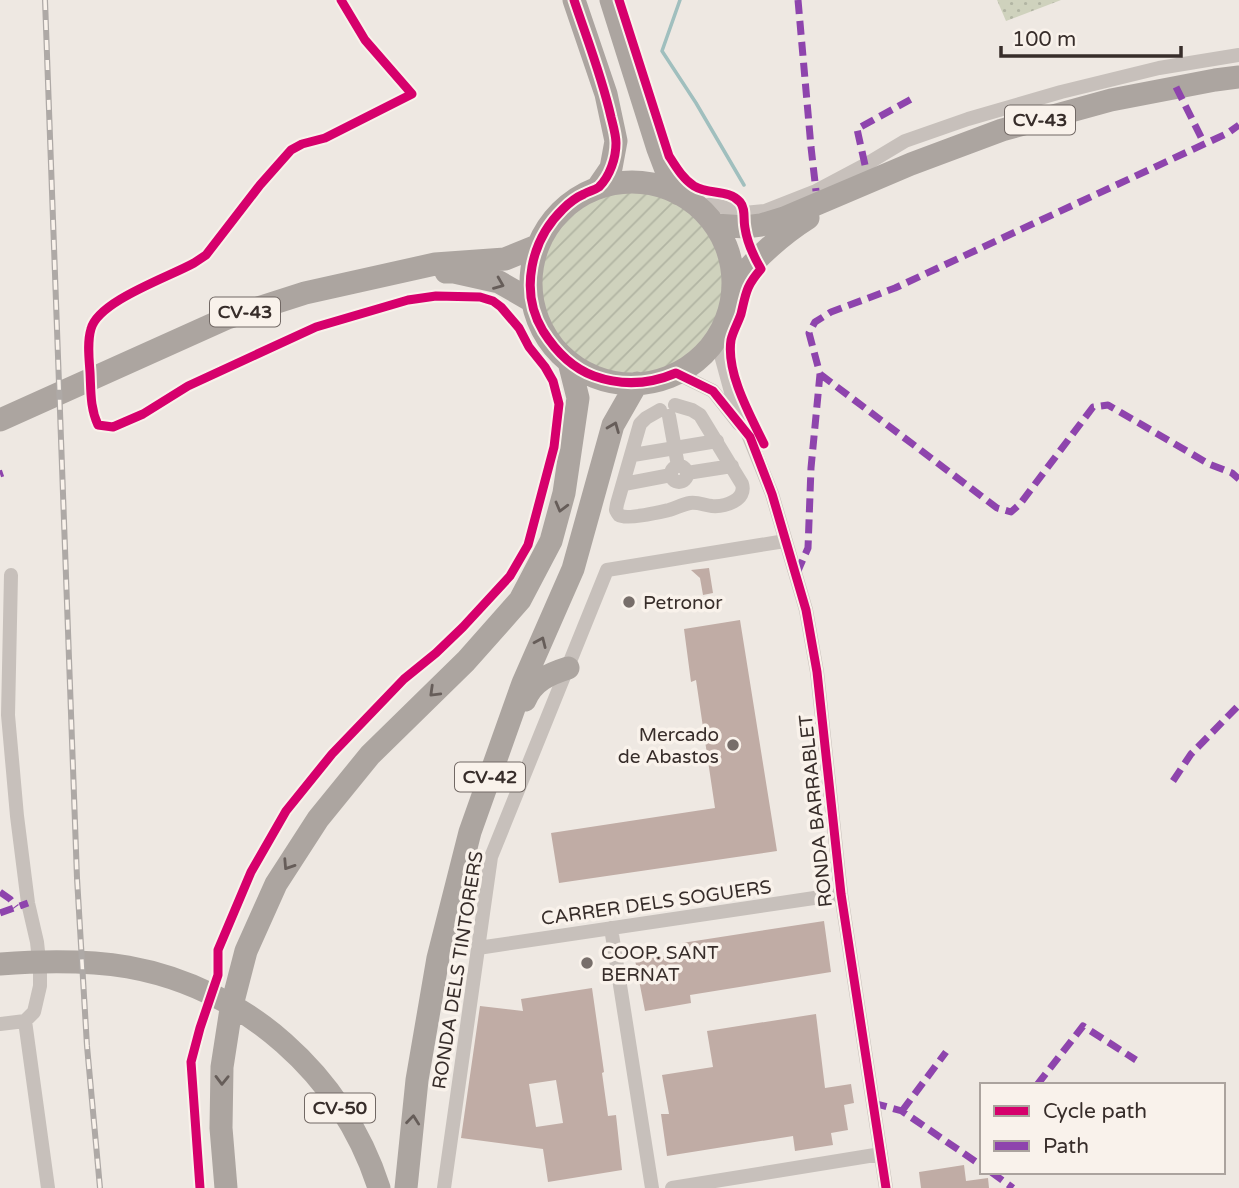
<svg xmlns="http://www.w3.org/2000/svg" width="1239" height="1188" font-family="'Varela Round',sans-serif">
  <style>
    .grass { fill: url(#grass-dots) }
    .garden { fill: url(#garden-furrows) }
    .lines { fill: none; stroke-linecap: round; stroke-linejoin: round }
    .stream { stroke: #a0bfbe; stroke-width: 3.5 }
    .building { fill: #c0aca5; fill-rule: evenodd }
    .minor { stroke: #c7c0bb; stroke-width: 14 }
    .primary { stroke: #aca5a0; stroke-width: 23 }
    .rail-casing { stroke: #aea9a6; stroke-width: 6 }
    .rail { stroke: #f9f2eb; stroke-width: 3.5; stroke-dasharray: 10; stroke-linecap: butt }
    .quiet { stroke: #8e44ad; stroke-width: 7; stroke-dasharray: 14 7; stroke-linecap: butt }
    .cycleway-casing { stroke: #f9f2eb; stroke-width: 13 }
    .cycleway { stroke: #d6006c; stroke-width: 9 }
    .oneway { stroke: #665d59 }
    .poi-dot { fill: #776e6a; stroke: #f9f2eb; stroke-width: 2.5 }
    .labels { text-anchor: middle; stroke-width: 7; stroke-linejoin: round; paint-order: stroke }
    .shield { fill: #f9f2eb; stroke: #716864; stroke-width: 2 }
    .shield-label { font-size: 18px; font-weight: bold; fill: #372d2a }
    .poi-label { font-size: 19px; fill: #372d2a; stroke: #f9f2eb; text-anchor: start }
    .street-label { font-size: 19px; fill: #372d2a; stroke: #f9f2eb }
  </style>
  <defs>
    <pattern id="grass-dots" width="8" height="8" patternUnits="userSpaceOnUse" patternTransform="scale(1.75)"><rect width="8" height="8" fill="#cfd2bd"/><path d="M2 2h.1M6 6h.1" fill="none" stroke="#b2b5a3" stroke-width="1.8" stroke-linecap="round"/></pattern>
    <pattern id="garden-furrows" width="10" height="10" patternUnits="userSpaceOnUse" patternTransform="scale(1.75)"><rect width="10" height="10" fill="#cfd2bd"/><path d="M-1 1l2-2M0 10L10 0M9 11l2-2" fill="none" stroke="#b2b5a3"/></pattern>
  </defs>
  <rect width="100%" height="100%" fill="#eee8e2"/>
  <!-- grass -->
  <path class="grass" d="M997,0H1061L1006,21Z"/>
  <!-- garden -->
  <path class="garden" d="M540 283a92 92 0 1 1 184 0a92 92 0 1 1-184 0Z"/>
  <g class="lines">
    <!-- stream -->
    <path class="stream" d="M680,0L662,51L696,103L744,185"/>
  </g>
  <!-- building -->
  <path class="building" d="M709,568L713,593L703,595L700,578L691,570Z
    M740,620L777,851L559,883L551,833L715,808L696,680L691,682L684,629Z
    M824,921L831,972L690,995L691,1003L645,1011L635,960L684,953L682,943Z
    M592,988L604,1072L602,1073L608,1116L616,1115L622,1170L548,1182L543,1149L461,1138L480,1006L523,1011L521,999ZM556,1080L563,1123L536,1127L529,1084Z
    M816,1014L825,1088L851,1084L854,1103L844,1105L848,1130L831,1133L833,1145L795,1151L793,1136L667,1156L661,1114H669L662,1075L713,1067L707,1031Z
    M964,1165L966,1181L988,1178L989,1188H921L919,1172Z"/>
  <g class="lines">
    <!-- minor -->
    <path class="minor" d="M699,207L712,204L744,213L765,211L816,191L865,165L905,141L968,119L1061,92L1159,68L1239,55
      M719,333V348L731,392L772,494L806,610L817,672L841,894L886,1188
      M676,373L713,391L739,424
      M660,410L646,418L640,424L617,504L616,510C617,512 618,514 619,515C626,520 660,512 669,510C676,508 683,504 690,503C698,502 704,505 712,506C725,507 747,500 742,484L700,415L692,410L675,405
      M669,416L678,466
      M633,455L717,441
      M671 474a8 8 0 1 1 16 0a8 8 0 1 1-16 0Z
      M687,473L732,466
      M624,484L671,475
      M11,575L8,715L17,816L28,903L37,942L40,970V986L34,1012L25,1021
      M611,928L652,1188
      M478,948L841,894
      M0,1024L25,1021L48,1188
      M444,1188L491,857L607,570L785,541
      M672,1188L881,1154"/>
    <!-- primary -->
    <path class="primary" d="M574,0L606,94L616,141L611,168L598,187
      M611,0L658,149L666,170L679,194
      M531 283a101 101 0 1 1 202 0a101 101 0 1 1-202 0Z
      M715,225L745,227L761,225L784,218L911,164L1002,130L1111,100L1215,80L1239,77
      M446,272H454L499,282L532,301
      M733,286C755,259 778,237 808,218
      M0,420L227,318L305,293L435,264L505,259L537,246
      M525,700C533,681 549,674 568,668
      M0,964C42,961 86,960 128,967C245,988 343,1075 379,1188
      M226,1188L221,1128L222,1067L231,1009L246,951L276,884L318,819L370,755L466,661L520,600L551,541L564,493L578,398L569,362
      M406,1188L417,1080L438,958L470,832L523,683L573,569L613,425L637,383"/>
    <defs>
      <path id="rail" d="M45,0L77,878L87,1046L100,1188"/>
    </defs>
    <!-- rail casing -->
    <use href="#rail" class="rail-casing"/>
    <!-- rail -->
    <use href="#rail" class="rail"/>
    <!-- quiet -->
    <path class="quiet" d="M798,0L811,147L816,191
      M1176,87L1204,143
      M865,165L857,129L915,97
      M820,374L997,508L1011,512L1020,504L1093,407L1108,405L1209,464L1232,473L1239,479
      M0,474L3,473
      M797,573L808,548L811,468L820,374L809,333L815,322L831,312L895,288L1228,133L1239,125
      M1173,781L1191,754L1239,705
      M0,892L10,899L16,907
      M0,913L28,903
      M1037,1085L1083,1026L1136,1060
      M873,1103L902,1111L982,1166
      M902,1111L946,1052
      M991,1172L1013,1188"/>
    <defs>
      <path id="cycleway" d="M574,0C587,39 602,77 611,117C613,125 616,135 616,143C616,158 610,176 599,187C595,190 589,191 584,194C577,197 569,203 563,209C531,240 519,291 543,331C555,350 572,368 594,376C622,386 648,385 676,373L713,391L750,437L772,494L806,610L817,672L841,894L886,1188
        M619,0L669,156C676,167 683,179 694,186C708,195 729,189 740,202C746,209 743,219 745,228C747,242 754,257 761,269C746,286 746,293 741,314C738,323 733,331 731,340C726,373 750,415 764,444
        M200,1188L191,1062L200,1028L218,975V950L251,872L286,811L332,754L404,679L436,653L463,627L510,576L528,545L554,447L559,404L553,381L545,367L529,347L519,328L501,307L493,301L480,297L436,296L408,300L316,327L188,386L143,414L113,427L98,425C90,408 91,391 90,372C89,358 87,342 91,329C98,301 169,277 194,263L206,255L260,185L291,150L302,144L325,138L412,94L365,40L341,0"/>
    </defs>
    <!-- cycleway casing -->
    <use href="#cycleway" class="cycleway-casing"/>
    <!-- cycleway -->
    <use href="#cycleway" class="cycleway"/>
  </g>
  <!-- one-way arrows -->
  <defs><path id="oneway-chevron" d="M-2-3.5L2.5 0L-2 3.5" fill="none" stroke-width="1.6" stroke-linecap="round" stroke-linejoin="round" transform="scale(1.75)"/></defs>
  <g class="oneway">
    <use href="#oneway-chevron" transform="translate(499 284) rotate(22)"/>
    <use href="#oneway-chevron" transform="translate(614 427) rotate(-68)"/>
    <use href="#oneway-chevron" transform="translate(561 507) rotate(105)"/>
    <use href="#oneway-chevron" transform="translate(541 642) rotate(-66)"/>
    <use href="#oneway-chevron" transform="translate(434 692) rotate(136)"/>
    <use href="#oneway-chevron" transform="translate(288 865) rotate(123)"/>
    <use href="#oneway-chevron" transform="translate(222 1080) rotate(91)"/>
    <use href="#oneway-chevron" transform="translate(413 1120) rotate(-84)"/>
  </g>
  <!-- markers -->
  <g class="poi-dot">
    <circle cx="629" cy="602" r="7"/>
    <circle cx="733" cy="745" r="7"/>
    <circle cx="587" cy="963" r="7"/>
  </g>
  <g class="labels">
    <!-- shield labels -->
    <g class="shield">
      <rect x="1005" y="105.5" width="70" height="29" rx="5"/>
      <rect x="210" y="297.5" width="70" height="29" rx="5"/>
      <rect x="455" y="762.5" width="70" height="29" rx="5"/>
      <rect x="305" y="1093.5" width="70" height="29" rx="5"/>
    </g>
    <g class="shield-label">
      <text x="1040" y="126">CV-43</text>
      <text x="245" y="318">CV-43</text>
      <text x="490" y="783">CV-42</text>
      <text x="340" y="1114">CV-50</text>
    </g>
    <!-- poi labels -->
    <g class="poi-label">
      <text x="643" y="609">Petronor</text>
      <text x="719" y="741" text-anchor="end">Mercado<tspan x="719" dy="22">de Abastos</tspan></text>
      <text x="601" y="959">COOP. SANT<tspan x="601" dy="22">BERNAT</tspan></text>
    </g>
    <!-- street labels -->
    <g class="street-label">
      <text transform="translate(815 811) rotate(-96)" y="7">RONDA BARRABLET</text>
      <text transform="translate(656 902) rotate(-8)" y="7">CARRER DELS SOGUERS</text>
      <text transform="translate(457 970) rotate(-81)" y="7">RONDA DELS TINTORERS</text>
    </g>
  </g>
  <!-- legend -->
  <rect x="980" y="1083" width="245" height="91" fill="#f9f2eb" stroke="#aba39e" stroke-width="2"/>
  <rect x="994" y="1106" width="35" height="10" fill="#d6006c" stroke="#aba39e" stroke-width="2"/>
  <text x="1043" y="1118" font-size="21" fill="#372d2a">Cycle path</text>
  <rect x="994" y="1141" width="35" height="10" fill="#8e44ad" stroke="#aba39e" stroke-width="2"/>
  <text x="1043" y="1153" font-size="21" fill="#372d2a">Path</text>
  <!-- scale -->
  <path d="M1001 46v10h180v-10" fill="none" stroke="#372d2a" stroke-width="3.5"/>
  <text x="1012" y="46" font-size="21" fill="#372d2a" stroke="#f9f2eb" stroke-width="5" paint-order="stroke">100 m</text>
</svg>
